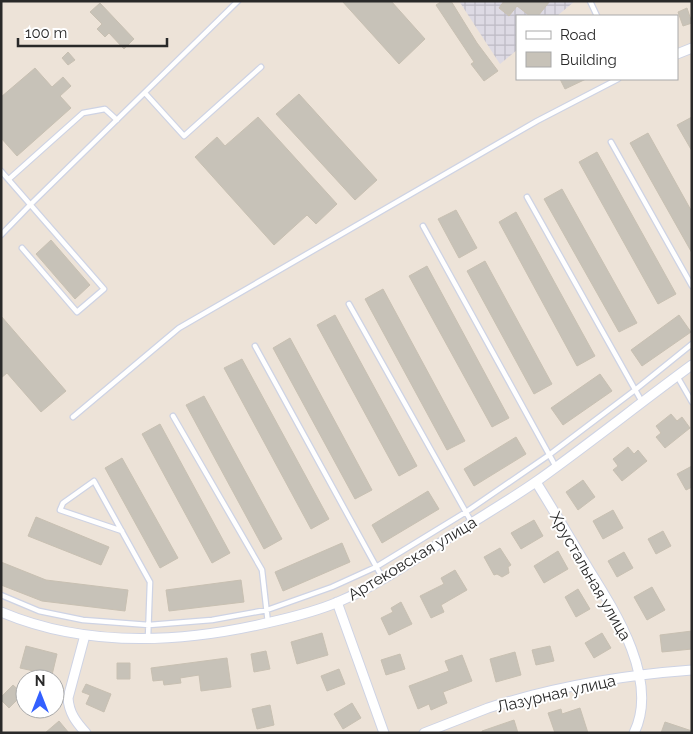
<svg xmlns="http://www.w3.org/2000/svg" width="693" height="734" font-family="Raleway,sans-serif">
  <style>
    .industrial { fill: url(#industrial-grid) }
    .building { fill: #c7c2b8; stroke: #c8c0b2 }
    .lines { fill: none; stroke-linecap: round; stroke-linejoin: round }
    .service-casing { stroke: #ced3e4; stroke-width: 7 }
    .minor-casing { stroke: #ced3e4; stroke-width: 11 }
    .service { stroke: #fff; stroke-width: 4.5 }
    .minor { stroke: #fff; stroke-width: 9 }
    .labels { text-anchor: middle; stroke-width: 4; stroke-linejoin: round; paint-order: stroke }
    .street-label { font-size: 16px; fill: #292929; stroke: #fff }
  </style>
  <defs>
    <pattern id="industrial-grid" width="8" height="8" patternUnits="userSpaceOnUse" patternTransform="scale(1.25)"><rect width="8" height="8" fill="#dddae4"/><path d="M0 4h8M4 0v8" fill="none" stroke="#bebbc4"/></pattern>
  </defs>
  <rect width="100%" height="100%" fill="#ede3d8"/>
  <!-- industrial -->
  <path class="industrial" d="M459,1H575L557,16H517V50L500,64Z"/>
  <!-- building -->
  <path class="building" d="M342,1H391L425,39L399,64Z
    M442,1H451L477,43L498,71L484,81L471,64L474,62L436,5Z
    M504,1H550L538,16H530L517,6L509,16L499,8Z
    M100,3L134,39L124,49L109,33L105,37L97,29L102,24L90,12Z
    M687,8L692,23L683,26L678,12Z
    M68,52L75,60L68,65L62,58Z
    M35,68L52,87L63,77L71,86L60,96L71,108L17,156L1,138V97Z
    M560,79H586L565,89Z
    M299,94L377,180L355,200L276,114Z
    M258,117L337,204L316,224L307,215L274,245L195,157L217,137L225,146Z
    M692,117V151L677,125Z
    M648,133L692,212V253L630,143Z
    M597,152L676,294L658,304L579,162Z
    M562,189L637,323L619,332L544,199Z
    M456,210L477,248L459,258L438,219Z
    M516,212L595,356L577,366L499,222Z
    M51,240L90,285L75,299L36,254Z
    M485,261L552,384L534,394L467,271Z
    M427,266L509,418L492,427L409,276Z
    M383,289L465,441L447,450L365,299Z
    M335,315L417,466L399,476L317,325Z
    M679,315L691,332L642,366L631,350Z
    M1,316L66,391L41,412L7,373L1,378Z
    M290,338L372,490L355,499L273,348Z
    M242,359L329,519L311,529L224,368Z
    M600,374L612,391L563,425L551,408Z
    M204,396L282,539L264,549L186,405Z
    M671,414L677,421L682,417L690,428L665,448L656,437L661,433L656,426Z
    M160,424L230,553L212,563L142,434Z
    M516,437L526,454L474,486L464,469Z
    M628,447L634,454L638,450L647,461L622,481L613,470L618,466L613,459Z
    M122,458L178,558L160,568L105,468Z
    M692,466V487L686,490L677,474Z
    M583,480L595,497L578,510L566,492Z
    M428,491L439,509L382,543L372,525Z
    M613,510L623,528L603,539L593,521Z
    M36,517L109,547L101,565L28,536Z
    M534,520L543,536L521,549L511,533Z
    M663,531L671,546L656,554L648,539Z
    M342,543L350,562L283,591L275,572Z
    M500,548L511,565L508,567L509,573L502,577L497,574L494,575L484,557Z
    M558,551L568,569L544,583L534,566Z
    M624,552L633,568L617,577L608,561Z
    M1,562L46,580L128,590L125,611L42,601L1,585Z
    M455,570L467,590L441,605L444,612L431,618L420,596L444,584L441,578Z
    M241,580L244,602L169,611L166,590Z
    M652,587L665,610L647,620L634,597Z
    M578,589L590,609L576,617L565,597Z
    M401,602L412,624L389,635L381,618L393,612L391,608Z
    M692,631V649L662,652L660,635Z
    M322,633L328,655L297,664L291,642Z
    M602,633L611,648L594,658L585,643Z
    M26,646L57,654L52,675L20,668Z
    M550,646L554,661L536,665L532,650Z
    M266,651L270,669L254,672L251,654Z
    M515,652L521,675L496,682L490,659Z
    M400,654L405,669L386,675L381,660Z
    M462,655L472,681L443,692L447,703L431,710L429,704L418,709L409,686L449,671L445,661Z
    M227,658L231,687L201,691L199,675L180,678L181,683L164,685L163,680L153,681L151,668Z
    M117,663H130V679H117Z
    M339,669L345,684L327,691L321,676Z
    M86,684L111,694L104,712L86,704L90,695L82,692Z
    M13,685L23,694L9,708L1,700V697Z
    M352,703L361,718L343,729L334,714Z
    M270,705L274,725L257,729L252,709Z
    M580,708L588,733H555L548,713L561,709L562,714Z
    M514,720L518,733H482V731Z
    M59,721L69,733H45Z
    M665,722L692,731V733H661Z"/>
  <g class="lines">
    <defs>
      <path id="service" d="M590,1L597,16
        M145,93L184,136L261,67
        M611,142L692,286
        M1,171L104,289L77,312L22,248
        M9,179L83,113L105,109L117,120
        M527,197L642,402
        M423,226L556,467
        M1,235L31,204L238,1
        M349,304L472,523
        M255,346L383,579
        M677,376L692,402
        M173,416L262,570L268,623
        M73,417L179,328L537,121L618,79
        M122,531L60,510L63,503L94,481L150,582L148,638
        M1,595L39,611L83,620L149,625L212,620L267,610L332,587L376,567L466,512L549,455L635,390L692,344"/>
      <path id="minor" d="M677,54L692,48
        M536,482C552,508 568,534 583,560C611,605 661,678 634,733
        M337,602L384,733
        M1,612C86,648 183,643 271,622C293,617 317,611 338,602C376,586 410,562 445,540C475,520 507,502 537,481C589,444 640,403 692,365
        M85,635L68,698C69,713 76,722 86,733
        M424,733C445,725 467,716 488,708C553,687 624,675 692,670"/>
    </defs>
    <!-- service casing -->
    <use href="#service" class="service-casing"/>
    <!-- minor casing -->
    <use href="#minor" class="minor-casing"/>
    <!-- service -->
    <use href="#service" class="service"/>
    <!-- minor -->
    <use href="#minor" class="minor"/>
  </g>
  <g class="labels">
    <!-- street labels -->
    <g class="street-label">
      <text transform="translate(412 558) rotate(-31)" y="6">Артековская улица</text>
      <text transform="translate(591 576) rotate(60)" y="6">Хрустальная улица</text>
      <text transform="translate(556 693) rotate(-13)" y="6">Лазурная улица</text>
    </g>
  </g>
  <!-- border -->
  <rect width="693" height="734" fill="none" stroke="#292929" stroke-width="5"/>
  <!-- legend -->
  <rect x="516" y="15" width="162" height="65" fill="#ffffff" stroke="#a9a9a9"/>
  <rect x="526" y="31" width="25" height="8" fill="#ffffff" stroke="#a9a9a9"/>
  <text x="560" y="40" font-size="15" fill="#292929">Road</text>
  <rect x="526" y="52" width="25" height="15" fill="#c7c2b8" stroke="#a9a9a9"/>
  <text x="560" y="65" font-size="15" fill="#292929">Building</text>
  <!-- north arrow -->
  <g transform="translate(40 694)"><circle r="24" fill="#ffffff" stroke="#a9a9a9"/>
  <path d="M0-4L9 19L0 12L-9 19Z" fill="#3360ff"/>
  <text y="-8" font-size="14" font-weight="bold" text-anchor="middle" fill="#292929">N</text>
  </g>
  <!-- scale -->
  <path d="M18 38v8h149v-8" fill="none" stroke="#292929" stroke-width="2.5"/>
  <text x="25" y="38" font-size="15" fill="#292929" stroke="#ffffff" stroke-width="4" paint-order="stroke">100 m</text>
</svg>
